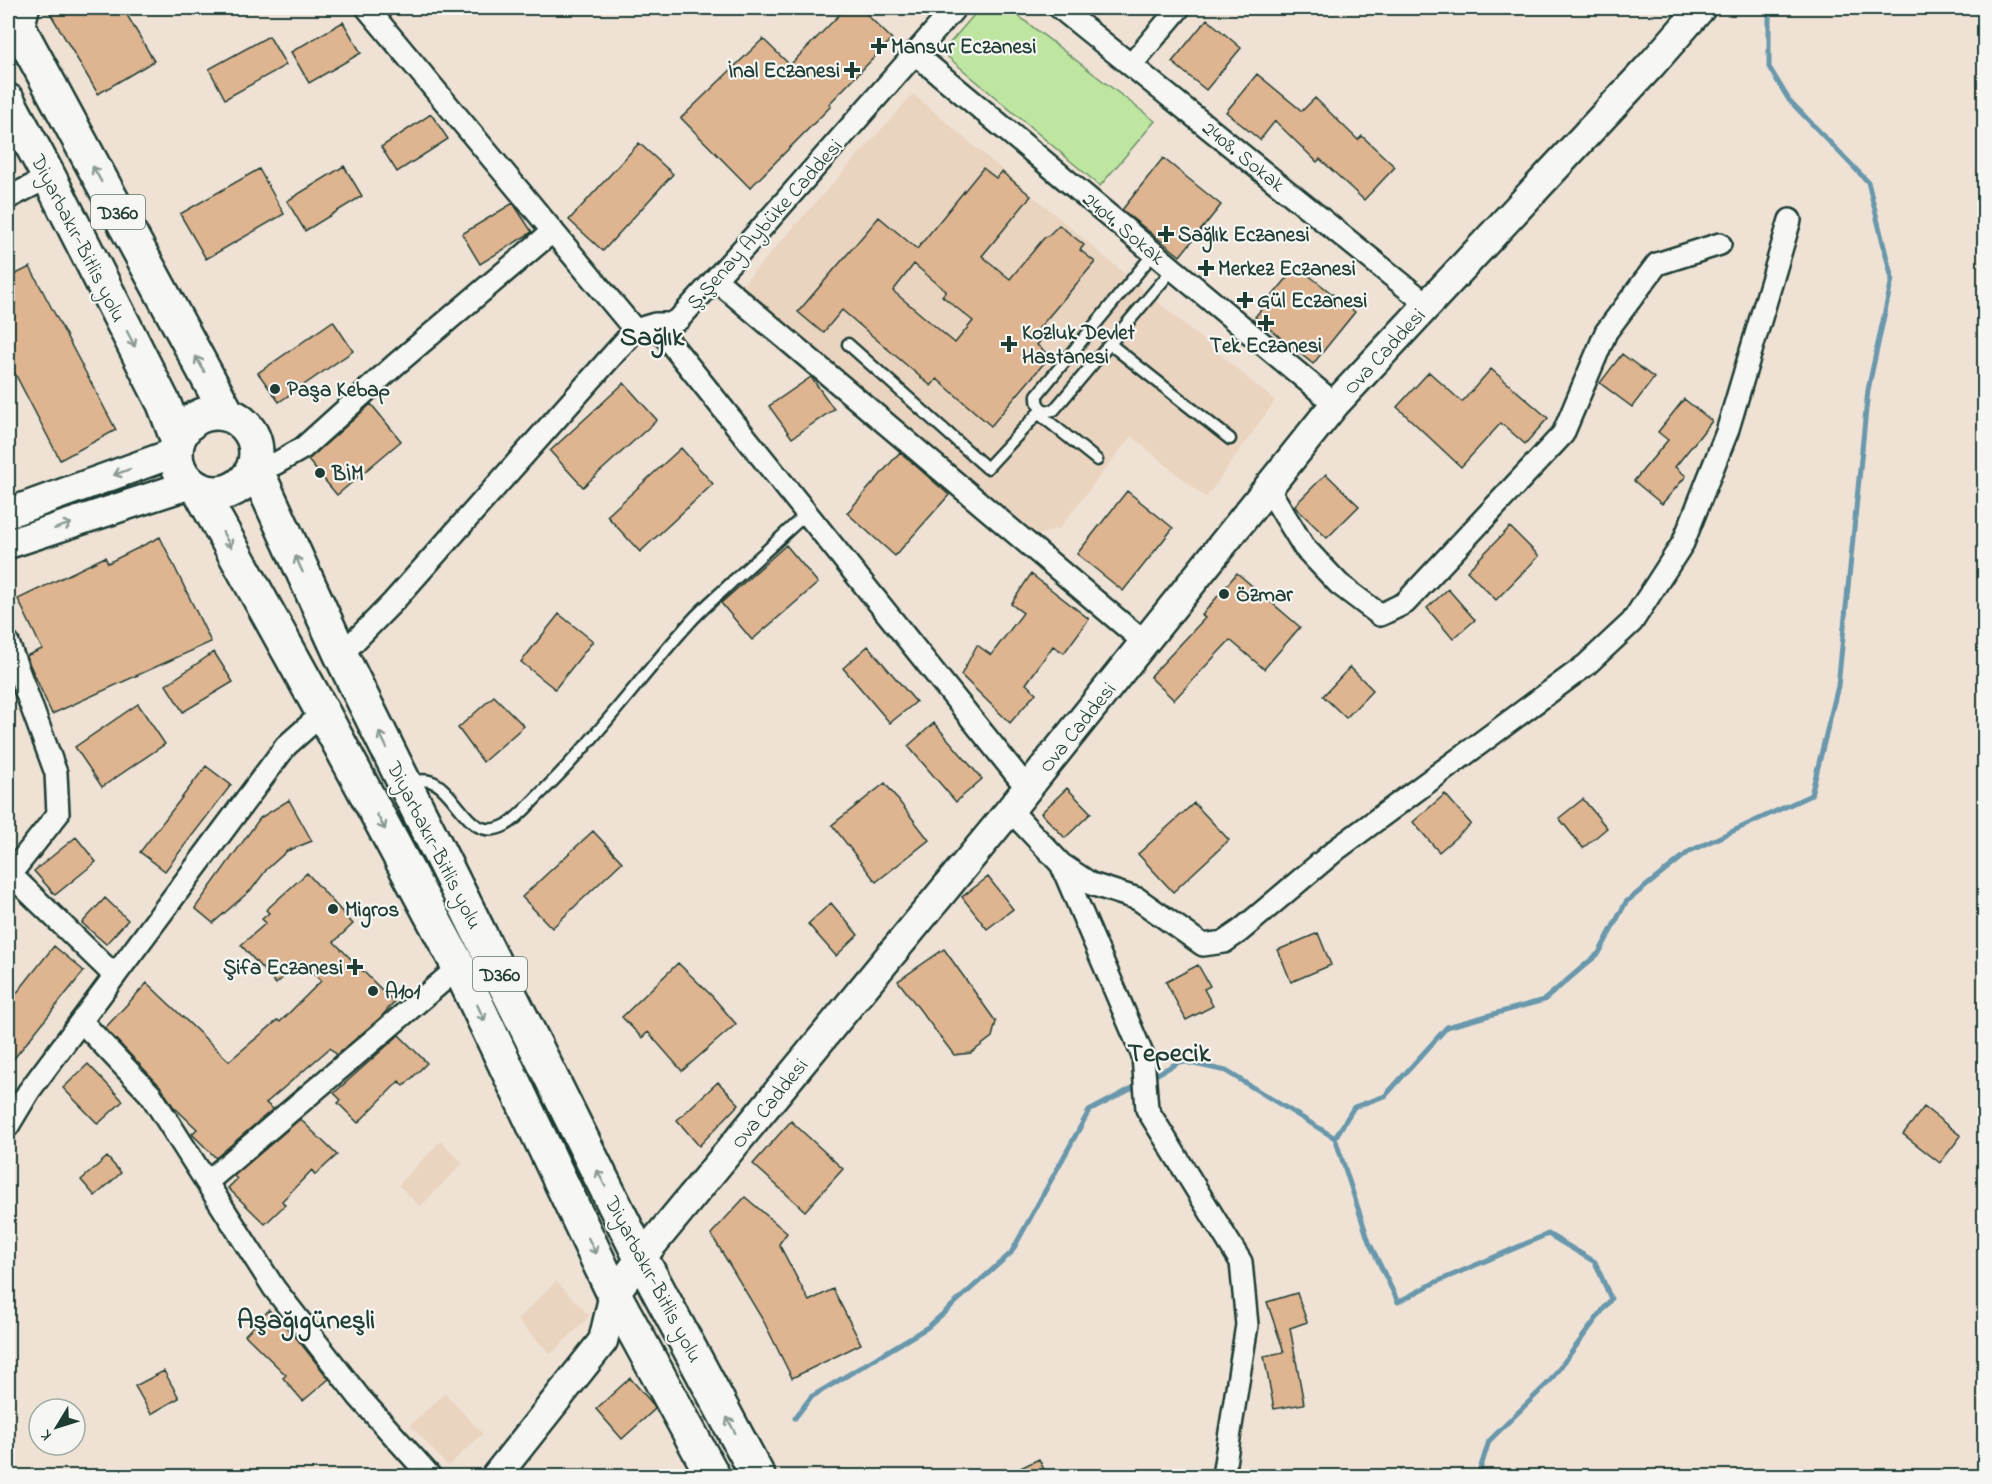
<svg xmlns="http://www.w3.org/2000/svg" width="1992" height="1484" font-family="'Indie Flower',sans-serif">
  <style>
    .built { fill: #ead4c0 }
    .green { fill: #bee6a1; stroke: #6e926a; stroke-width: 1.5 }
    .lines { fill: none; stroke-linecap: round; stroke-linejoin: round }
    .stream { stroke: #6997ab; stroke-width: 5 }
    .building { fill: #dfb490; stroke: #1f3d34; stroke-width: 1.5; fill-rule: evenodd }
    .lane-casing { stroke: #1f3d34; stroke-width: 15 }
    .street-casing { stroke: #1f3d34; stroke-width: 26 }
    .secondary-casing { stroke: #1f3d34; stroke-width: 33 }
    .highway-casing { stroke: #1f3d34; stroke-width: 38 }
    .lane { stroke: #f6f6f2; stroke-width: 10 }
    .street { stroke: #f6f6f2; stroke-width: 21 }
    .secondary { stroke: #f6f6f2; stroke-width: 28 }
    .highway { stroke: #f6f6f2; stroke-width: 33 }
    .oneway { stroke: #8a9a93 }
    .poi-dot { fill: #1f3d34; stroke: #f6f6f2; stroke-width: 2 }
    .labels { text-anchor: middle; stroke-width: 4.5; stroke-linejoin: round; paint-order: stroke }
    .shield { fill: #f6f6f2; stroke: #60746d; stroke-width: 1.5 }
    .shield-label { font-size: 20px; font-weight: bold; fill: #1f3d34 }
    .poi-label { font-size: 21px; font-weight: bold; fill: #1f3d34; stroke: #f6f6f2; text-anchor: start }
    .street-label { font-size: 21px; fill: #1f3d34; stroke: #f6f6f2 }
    .district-label { font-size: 27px; font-weight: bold; fill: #1f3d34; stroke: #f6f6f2 }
  </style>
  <rect width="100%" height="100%" fill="#efe2d5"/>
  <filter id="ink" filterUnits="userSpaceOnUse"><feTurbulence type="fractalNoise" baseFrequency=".0167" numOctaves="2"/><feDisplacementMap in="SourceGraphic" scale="12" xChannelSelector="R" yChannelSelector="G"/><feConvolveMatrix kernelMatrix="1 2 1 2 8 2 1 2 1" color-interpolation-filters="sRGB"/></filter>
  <g filter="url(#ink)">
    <!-- built -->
    <path class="built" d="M913,94L1275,401L1206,498L1131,436L1060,528L1039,535L740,287Z
      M441,1141L463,1163L420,1207L398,1185Z
      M556,1281L590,1316L551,1354L517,1320Z
      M445,1393L483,1434L448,1466L410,1425Z"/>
    <!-- green -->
    <path class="green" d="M980,8H1008L1155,121L1100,186L942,52Z"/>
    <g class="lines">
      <!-- stream -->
      <path class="stream" d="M1150,1078L1181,1061L1226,1071L1335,1138L1369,1242L1398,1302L1434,1283L1548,1234L1595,1262L1611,1299L1550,1381L1489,1441L1478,1476
        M1335,1138L1354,1107L1385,1096L1447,1027L1544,1000L1599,953L1626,902L1690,851L1811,795L1838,686L1868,390L1892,279L1868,182L1789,100L1769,67V8
        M795,1418L811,1397L928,1327L1011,1253L1089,1111L1140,1084"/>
    </g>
    <!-- building -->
    <path class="building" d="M47,8H123L154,61L98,94Z
      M846,8H860L892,39L829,104L831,106L750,188L681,118L763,39L790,65Z
      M1207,19L1241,48L1206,90L1172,62Z
      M343,22L361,53L309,83L291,52Z
      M269,36L286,65L225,99L209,69Z
      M1257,74L1302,111L1315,98L1358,140L1362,136L1395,167L1364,200L1320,159L1317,162L1275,121L1260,140L1226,112Z
      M431,114L448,139L397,172L381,147Z
      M639,143L673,174L603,251L569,220Z
      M1163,158L1221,205L1180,256L1122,210Z
      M344,166L362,196L305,231L287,201Z
      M983,168L996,178L1002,172L1031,196L982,256L1010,279L1044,238L1049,235L1059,225L1084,245L1080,250L1095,262L1039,328L1046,334L1037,345L1050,356L991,426L937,379L931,386L842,310L823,333L798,312L879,217L917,249ZM914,264L946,291L942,296L973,321L955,343L893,291Z
      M259,169L284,214L206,259L180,214Z
      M513,203L532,232L480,264L462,234Z
      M1297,266L1355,312L1313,364L1255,317Z
      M30,267L116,430L60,460L8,360V278Z
      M333,321L353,351L279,402L258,373Z
      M1622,354L1654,378L1632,407L1600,383Z
      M1491,369L1548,418L1525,444L1501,423L1461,467L1397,407L1429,372L1462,402Z
      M811,377L834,409L792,438L769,406Z
      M624,383L657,420L583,487L550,451Z
      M1684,399L1712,421L1675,467L1686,476L1662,504L1634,481L1668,440L1658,432Z
      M371,404L401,441L337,495L308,460Z
      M681,448L713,484L640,552L607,516Z
      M900,452L949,495L895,556L847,513Z
      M1326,474L1359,506L1327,538L1294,506Z
      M1127,491L1173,528L1123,591L1077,554Z
      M1510,527L1539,556L1496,600L1467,571Z
      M160,537L211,642L52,714L26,656L42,649L18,599L105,557L108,563Z
      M786,545L818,583L752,640L721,603Z
      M1237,573L1300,627L1264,669L1230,640L1174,700L1150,677L1205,618L1202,615Z
      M1031,574L1089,619L1064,653L1053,646L1026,684L1036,693L1010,723L961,675L977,645L991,655L1023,613L1011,604Z
      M1448,589L1475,620L1453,639L1427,608Z
      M559,614L593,641L555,689L521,662Z
      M868,646L916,702L890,723L843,668Z
      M214,652L233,682L183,712L166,685Z
      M1350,667L1373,690L1346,718L1323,696Z
      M494,696L524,726L483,762L458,728Z
      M138,704L165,744L102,787L75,747Z
      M934,723L982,779L956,802L908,746Z
      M206,766L231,785L165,871L140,852Z
      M885,783L929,840L876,882L832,825Z
      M1067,788L1091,813L1065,838L1041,813Z
      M1445,794L1471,824L1439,852L1413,822Z
      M1583,799L1607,828L1583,848L1559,818Z
      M289,800L312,841L287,851L267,869L252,889L213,923L195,908L260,818Z
      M1194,803L1229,840L1173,892L1138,854Z
      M593,831L622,862L552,928L522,897Z
      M76,837L96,862L55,895L34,871Z
      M307,873L353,924L334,942L394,1002L381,1017L337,1055L330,1048L266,1103L273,1109L216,1158L192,1134L197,1129L173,1106L160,1086L105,1028L147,983L229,1061L278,1020L280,1022L321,981L301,961L276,984L241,945L266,923L262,919L269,913L266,910Z
      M988,877L1013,909L987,929L962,897Z
      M105,898L128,920L106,944L82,923Z
      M831,903L858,935L836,956L808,924Z
      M1318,933L1331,965L1291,982L1278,950Z
      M54,946L84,971L8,1066V1004Z
      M944,949L996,1022L992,1037L971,1053L954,1055L898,981Z
      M678,963L712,996L736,1024L682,1071L648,1032L642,1038L622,1017Z
      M1198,965L1210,986L1204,989L1213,1006L1186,1020L1166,982Z
      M399,1035L427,1063L404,1086L399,1081L358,1123L338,1103L341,1100L334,1093Z
      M88,1064L123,1101L98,1124L63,1088Z
      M718,1082L739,1104L699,1146L677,1120Z
      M1924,1107L1961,1136L1940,1163L1903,1134Z
      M300,1119L337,1155L315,1175L312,1170L282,1201L285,1205L265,1224L228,1188L237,1179L234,1176Z
      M791,1121L843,1169L805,1211L753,1164Z
      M107,1157L121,1173L95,1196L81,1180Z
      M745,1197L787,1233L779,1244L809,1301L833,1289L861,1344L792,1378L764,1322L711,1234Z
      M1297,1293L1307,1322L1290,1328L1304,1404L1274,1409L1264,1356L1284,1352L1267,1302Z
      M269,1310L294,1335L329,1379L303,1401L283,1378L286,1375L245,1335Z
      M164,1371L179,1398L151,1414L135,1386Z
      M630,1378L651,1402L655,1409L622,1439L596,1409Z
      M1039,1459L1047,1476H1004Z"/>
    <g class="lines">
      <defs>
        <path id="lane" d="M28,31L34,8
          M1154,253L1037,395C1036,407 1043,413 1054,410L1173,269
          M848,344L987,468L1042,409
          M1110,344L1230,439
          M1038,413L1097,460
          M409,784C455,761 459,850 506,825C520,817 532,801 543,791C597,738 642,675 693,619C705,606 720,594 733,581C758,559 782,536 807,513"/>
        <path id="street" d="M367,8L635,330
          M1060,8L1428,305
          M914,53L1335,404
          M1131,65L1179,8
          M8,198L49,177
          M715,279L1144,642
          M655,324L1027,788
          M254,465L275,464L303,448L395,365L553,231
          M1268,488L1304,547L1339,584L1380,615L1405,603L1563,434L1606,332L1657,264L1720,244
          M8,643L56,773L58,814L8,877
          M341,655L393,602L635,330L655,324H670L679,319L758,232L955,8
          M1010,810L1061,864L1091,884L1138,899L1203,945L1224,942L1240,931L1337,849L1586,665L1632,622L1683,543L1727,432L1790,220
          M1061,864L1143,1056L1147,1109L1241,1262L1247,1325L1223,1476
          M10,874L115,976
          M81,1021L151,1095L274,1288L359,1397L430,1476
          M8,1126L29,1091L286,746L323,713
          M207,1182L459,967"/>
        <path id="secondary" d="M8,513L177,452
          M8,544L191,484
          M496,1476L603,1341L614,1294L641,1258L1010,810L1335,404L1652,64L1701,8"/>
        <path id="highway" d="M8,8L228,415
          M8,101L49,177L164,404L178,441
          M176 453a40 40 0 1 1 80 0a40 40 0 1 1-80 0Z
          M254,465L341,655L406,786L641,1258L758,1476
          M199,489L323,713L459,967L614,1294L713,1476"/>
      </defs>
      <!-- lane casing -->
      <use href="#lane" class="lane-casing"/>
      <!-- street casing -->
      <use href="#street" class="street-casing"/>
      <!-- secondary casing -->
      <use href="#secondary" class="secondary-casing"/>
      <!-- highway casing -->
      <use href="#highway" class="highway-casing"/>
      <!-- lane -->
      <use href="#lane" class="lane"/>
      <!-- street -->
      <use href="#street" class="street"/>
      <!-- secondary -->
      <use href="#secondary" class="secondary"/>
      <!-- highway -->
      <use href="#highway" class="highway"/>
    </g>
    <!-- one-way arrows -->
    <defs><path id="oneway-shaft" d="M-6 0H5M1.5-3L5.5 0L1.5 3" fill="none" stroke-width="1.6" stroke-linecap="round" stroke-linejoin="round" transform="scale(1.5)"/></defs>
    <g class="oneway">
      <use href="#oneway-shaft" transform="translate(97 174) rotate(-119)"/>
      <use href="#oneway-shaft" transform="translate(131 339) rotate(63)"/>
      <use href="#oneway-shaft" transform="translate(200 364) rotate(-119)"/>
      <use href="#oneway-shaft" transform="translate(122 472) rotate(160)"/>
      <use href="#oneway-shaft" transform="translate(63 526) rotate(-18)"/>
      <use href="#oneway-shaft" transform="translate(227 540) rotate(61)"/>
      <use href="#oneway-shaft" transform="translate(299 564) rotate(-114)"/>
      <use href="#oneway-shaft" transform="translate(383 740) rotate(-116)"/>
      <use href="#oneway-shaft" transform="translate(381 822) rotate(62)"/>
      <use href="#oneway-shaft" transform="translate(481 1013) rotate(65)"/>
      <use href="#oneway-shaft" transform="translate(601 1178) rotate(-117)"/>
      <use href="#oneway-shaft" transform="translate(592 1246) rotate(65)"/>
      <use href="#oneway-shaft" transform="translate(731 1425) rotate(-118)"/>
    </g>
  </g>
  <!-- markers -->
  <g class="poi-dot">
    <path d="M876 37h6v6h6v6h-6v6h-6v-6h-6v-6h6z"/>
    <path d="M849 61h6v6h6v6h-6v6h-6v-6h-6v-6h6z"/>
    <path d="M1163 225h6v6h6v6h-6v6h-6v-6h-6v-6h6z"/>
    <path d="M1203 259h6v6h6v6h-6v6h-6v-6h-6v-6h6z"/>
    <path d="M1242 291h6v6h6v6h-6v6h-6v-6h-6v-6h6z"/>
    <path d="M1263 314h6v6h6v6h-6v6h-6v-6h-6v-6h6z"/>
    <path d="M1006 335h6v6h6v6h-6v6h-6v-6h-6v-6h6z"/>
    <circle cx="275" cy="389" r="6"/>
    <circle cx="320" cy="473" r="6"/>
    <circle cx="1224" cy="594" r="6"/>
    <circle cx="333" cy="909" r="6"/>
    <path d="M352 958h6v6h6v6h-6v6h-6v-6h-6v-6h6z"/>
    <circle cx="373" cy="991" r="6"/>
  </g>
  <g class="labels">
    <!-- shield labels -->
    <g class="shield">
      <rect x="91" y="195" width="54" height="34" rx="4.5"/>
      <rect x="473" y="957" width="54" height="34" rx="4.5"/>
    </g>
    <g class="shield-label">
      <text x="118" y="219">D360</text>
      <text x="500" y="981">D360</text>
    </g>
    <!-- poi labels -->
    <g class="poi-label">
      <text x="891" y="53">Mansur Eczanesi</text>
      <text x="840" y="77" text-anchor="end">İnal Eczanesi</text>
      <text x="1178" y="241">Sağlık Eczanesi</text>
      <text x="1218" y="275">Merkez Eczanesi</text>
      <text x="1257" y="307">Gül Eczanesi</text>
      <text x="1022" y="339">Kozluk Devlet<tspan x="1022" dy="24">Hastanesi</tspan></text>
      <text x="1266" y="352" text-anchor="middle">Tek Eczanesi</text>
      <text x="287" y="396">Paşa Kebap</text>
      <text x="332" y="480">BİM</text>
      <text x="1236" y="601">Özmar</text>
      <text x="345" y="916">Migros</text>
      <text x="343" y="974" text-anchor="end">Şifa Eczanesi</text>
      <text x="385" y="998">A101</text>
    </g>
    <!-- street labels -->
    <g class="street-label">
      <text transform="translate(1244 156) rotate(39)" y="7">2408. Sokak</text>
      <text transform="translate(764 224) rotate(-48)" y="7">Ş.Şenay Aybüke Caddesi</text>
      <text transform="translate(1124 228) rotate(40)" y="7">2404. Sokak</text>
      <text transform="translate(79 238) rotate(63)" y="7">Diyarbakır-Bitlis yolu</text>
      <text transform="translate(1384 351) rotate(-47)" y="7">Ova Caddesi</text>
      <text transform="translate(1077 727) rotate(-51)" y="7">Ova Caddesi</text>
      <text transform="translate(435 845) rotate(63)" y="7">Diyarbakır-Bitlis yolu</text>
      <text transform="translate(769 1103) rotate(-51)" y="7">Ova Caddesi</text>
      <text transform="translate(654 1279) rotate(62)" y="7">Diyarbakır-Bitlis yolu</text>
    </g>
    <!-- district labels -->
    <g class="district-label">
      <text x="652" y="345">Sağlık</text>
      <text x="1169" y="1061">Tepecik</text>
      <text x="306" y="1328">Aşağıgüneşli</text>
    </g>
  </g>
  <!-- margin -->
  <rect width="1992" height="1484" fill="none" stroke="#f6f6f2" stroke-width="30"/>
  <rect x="15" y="15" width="1962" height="1454" fill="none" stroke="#1f3d34" stroke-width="2" filter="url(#ink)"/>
  <!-- north arrow -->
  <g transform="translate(57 1427) rotate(232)"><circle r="28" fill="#f6f6f2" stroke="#a0aca6" stroke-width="1.5"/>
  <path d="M0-4.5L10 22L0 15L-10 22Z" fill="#1f3d34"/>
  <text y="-9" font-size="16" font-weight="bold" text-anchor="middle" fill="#1f3d34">K</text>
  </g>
</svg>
